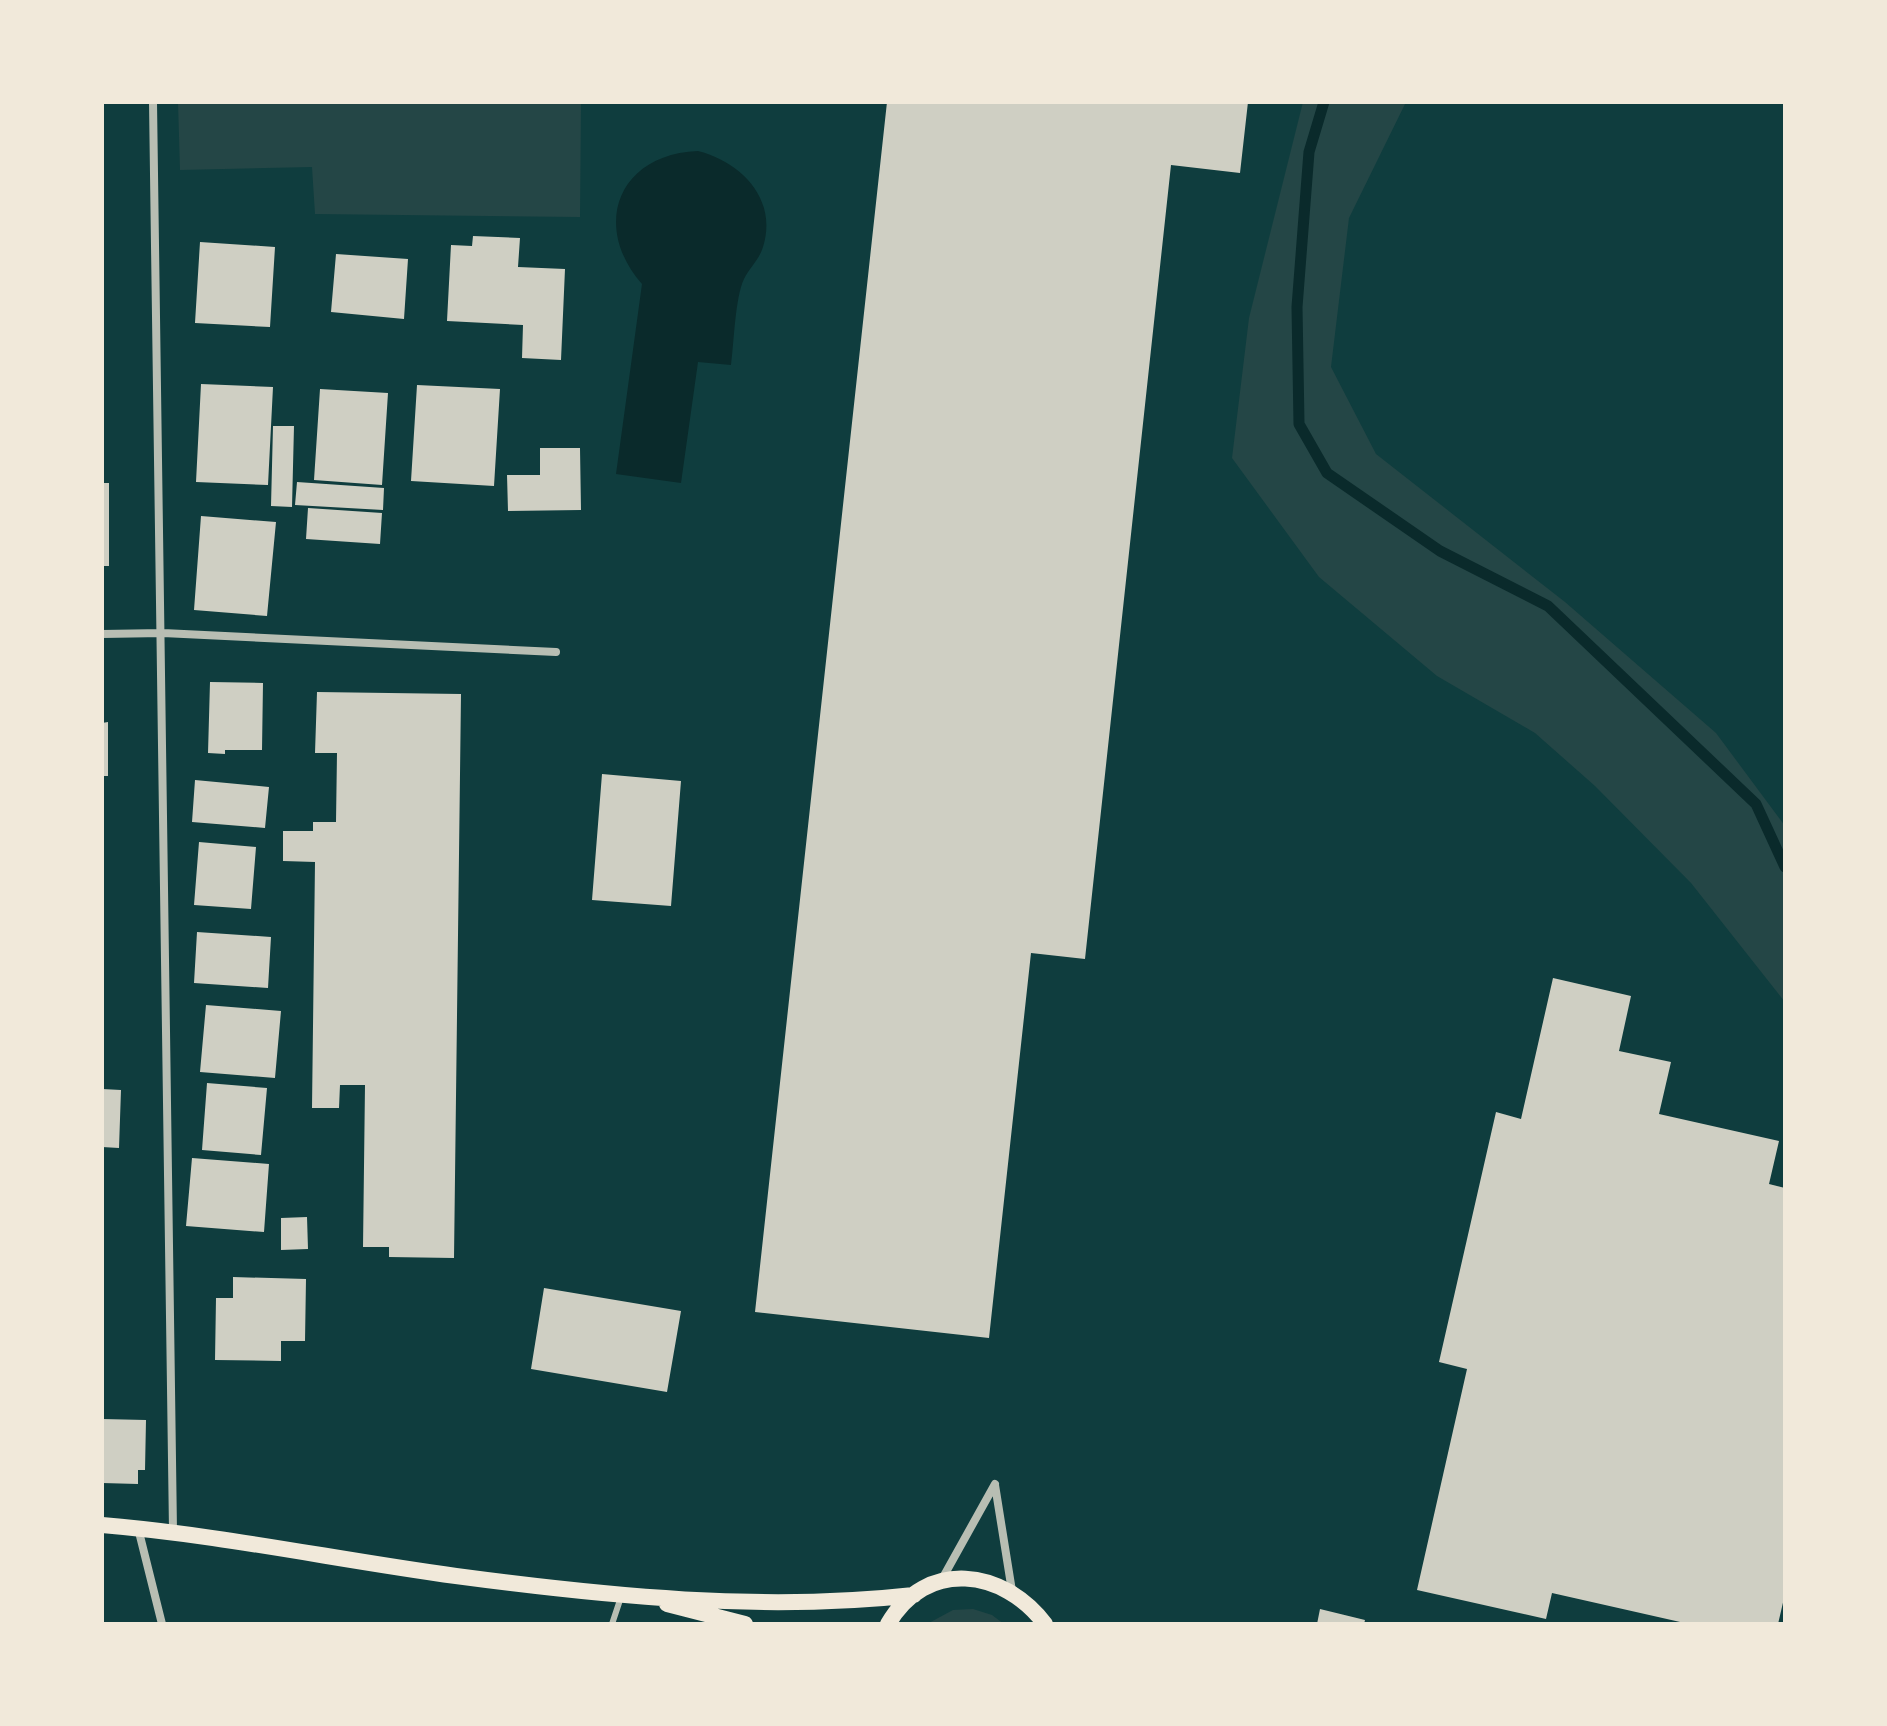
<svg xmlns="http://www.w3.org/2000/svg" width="1887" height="1726" font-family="'Work Sans',sans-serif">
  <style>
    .green { fill: #244646 }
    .water { fill: #0a2a2b }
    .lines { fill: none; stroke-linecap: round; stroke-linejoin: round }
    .stream { stroke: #0a2a2b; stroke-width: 11 }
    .building { fill: #cfcfc3 }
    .service { stroke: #b8beb3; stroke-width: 6 }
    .minor { stroke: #b8beb3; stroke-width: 8 }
    .secondary { stroke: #f1e9da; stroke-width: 16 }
  </style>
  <rect width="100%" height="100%" fill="#0f3d3e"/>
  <!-- green -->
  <path class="green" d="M178,102H581L580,217L315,214L312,167L180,170Z
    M1303,102H1406L1349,218L1331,367L1376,454L1565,602L1716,733L1785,826V1002L1691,883L1595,786L1535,733L1437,676L1319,577L1232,458L1249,318Z
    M973,1609L992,1615L1004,1624H927L953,1610Z"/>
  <!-- water -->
  <path class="water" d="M698,151C741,162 778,199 763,247C759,260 750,267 744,279C735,298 734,343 731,365L698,362L681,483L616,474L642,284C591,226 618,154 698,151Z"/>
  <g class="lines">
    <!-- stream -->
    <path class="stream" d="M1324,102L1309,152L1297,307L1299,424L1327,473L1440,551L1548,606L1756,804L1785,867"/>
  </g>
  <!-- building -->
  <path class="building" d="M887,102H1248L1240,173L1171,165L1085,959L1031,953L989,1338L755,1312Z
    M473,236L520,238L518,267L565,269L561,360L522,358L523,325L447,321L451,245L472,246Z
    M200,242L275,247L270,327L195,323Z
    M336,254L408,259L404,319L331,312Z
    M201,384L273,387L268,485L196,482Z
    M417,385L500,389L494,486L411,481Z
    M320,389L388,393L382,485L314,480Z
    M273,426H294L292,507L271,506Z
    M540,448H580L581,510L508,511L507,475H540Z
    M297,482L384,488L383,510L295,505Z
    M102,483H109V566H102Z
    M308,508L382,513L380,544L306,539Z
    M201,516L276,522L267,616L194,610Z
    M210,682L263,683L262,750H225V754L208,753Z
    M317,692L461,694L454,1258L389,1257V1247H363L365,1085H340L339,1108H312L315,862L283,861V831H313V822H336L337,753H315Z
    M108,722V776H102V723Z
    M602,774L681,781L671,906L592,900Z
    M195,780L269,787L265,828L192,822Z
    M199,842L256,847L251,909L194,905Z
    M197,932L271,937L268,988L194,983Z
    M1553,978L1631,996L1619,1051L1671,1062L1659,1114L1779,1141L1769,1184L1785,1188V1594L1778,1624H1689L1552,1593L1546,1619L1417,1590L1467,1369L1439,1362L1496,1112L1521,1119Z
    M206,1005L281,1011L275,1078L200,1072Z
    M207,1083L267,1088L261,1155L202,1150Z
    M102,1089L121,1090L119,1148L102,1147Z
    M192,1158L269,1164L264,1232L186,1226Z
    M307,1217L308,1249L281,1250V1218Z
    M233,1277L306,1279L305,1341H281V1361L215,1360L216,1298H233Z
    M544,1288L681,1311L667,1392L531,1369Z
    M102,1419L146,1420L145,1470H138V1484L102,1483Z
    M1320,1609L1365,1620L1364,1624H1317Z"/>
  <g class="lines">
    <!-- service -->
    <path class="service" d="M612,1624L621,1597"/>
    <!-- minor -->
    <path class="minor" d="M153,102L173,1531
      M102,634L163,633L556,652
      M995,1485L1012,1591
      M138,1528L162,1624
      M941,1581L995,1484"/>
    <!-- secondary -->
    <path class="secondary" d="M102,1525C221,1535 338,1560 456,1576C606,1596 763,1612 914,1595
      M667,1604L745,1624
      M888,1624C926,1558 1004,1569 1045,1624"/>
  </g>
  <!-- border -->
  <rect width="1887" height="1726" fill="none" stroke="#f1e9da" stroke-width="208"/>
</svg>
